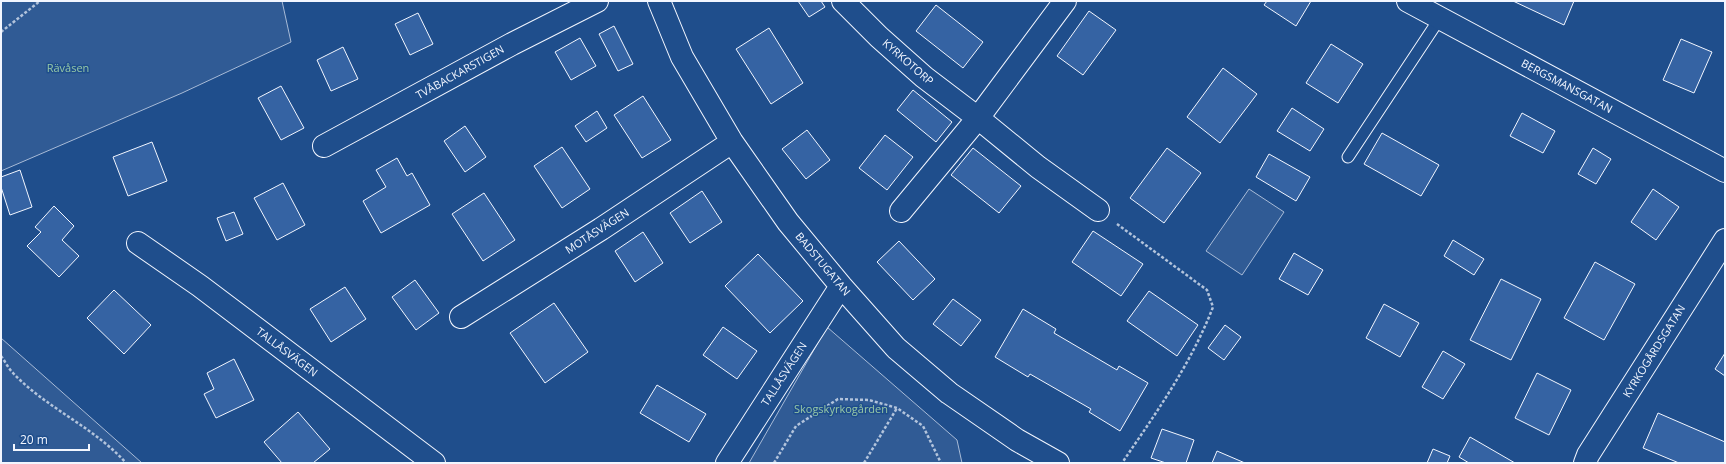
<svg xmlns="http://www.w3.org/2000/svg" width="1726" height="464" font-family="'Open Sans',sans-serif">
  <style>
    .built { fill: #305b95; stroke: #a8bbd7 }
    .building { fill: #3563a3; stroke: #f2f6ff }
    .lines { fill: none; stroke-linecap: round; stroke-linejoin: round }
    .service-casing { stroke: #f2f6ff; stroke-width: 13 }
    .minor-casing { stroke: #f2f6ff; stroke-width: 24 }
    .tertiary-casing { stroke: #f2f6ff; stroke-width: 24 }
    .path { stroke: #b3c4dc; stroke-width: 2.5; stroke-dasharray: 3 2; stroke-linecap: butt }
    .service { stroke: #1f4e8c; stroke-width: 11 }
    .minor { stroke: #1f4e8c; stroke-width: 22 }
    .tertiary { stroke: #1f4e8c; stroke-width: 22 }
    .labels { text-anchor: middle; stroke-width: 3; stroke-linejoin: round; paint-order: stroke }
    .street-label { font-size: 11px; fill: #f2f6ff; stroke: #1f4e8c }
    .park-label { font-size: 11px; fill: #97c8a6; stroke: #1f4e8c }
  </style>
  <rect width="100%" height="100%" fill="#1f4e8c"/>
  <!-- built -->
  <path class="built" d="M1,1H282L291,42L182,93L1,171Z
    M1249,189L1284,212L1242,275L1206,251Z
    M827,327L957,440L962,463H749Z
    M1,338L142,463H1Z"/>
  <!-- building -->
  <path class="building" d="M798,1H821L825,7L809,17Z
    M1267,1H1311L1296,26L1264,5Z
    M1513,1H1574L1564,25Z
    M936,5L983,42L963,68L916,31Z
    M1089,11L1116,30L1083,75L1057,56Z
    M418,13L433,44L410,55L395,24Z
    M614,26L633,64L618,71L599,34Z
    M769,28L803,83L771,104L736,49Z
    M580,38L596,66L571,80L555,52Z
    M1681,39L1712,52L1694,93L1663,80Z
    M1331,44L1363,64L1338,103L1306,83Z
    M343,47L358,79L331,91L317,60Z
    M1223,68L1257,94L1220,143L1187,117Z
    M281,86L304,128L281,140L258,98Z
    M913,90L952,122L936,142L897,110Z
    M643,96L671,140L642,158L614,115Z
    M1292,108L1324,129L1310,151L1277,131Z
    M597,111L607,128L586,142L575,126Z
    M1522,113L1555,131L1543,153L1510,136Z
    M465,126L486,157L465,172L444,141Z
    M807,130L830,160L806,179L782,149Z
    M1382,133L1439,165L1421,196L1364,164Z
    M885,135L913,157L887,190L859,168Z
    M152,142L167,181L128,196L113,157Z
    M562,147L590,189L562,208L534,166Z
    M973,148L1021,186L999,213L951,175Z
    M1167,148L1201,173L1164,223L1130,198Z
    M1593,148L1611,159L1596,184L1578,174Z
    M1269,154L1310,177L1296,201L1256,177Z
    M397,158L407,176L412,173L430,205L381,233L363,201L386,187L376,170Z
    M20,170L32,207L10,215L1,187V177Z
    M283,183L305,225L277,240L254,198Z
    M1653,189L1679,207L1656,240L1631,222Z
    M702,191L722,222L690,243L670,213Z
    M484,193L515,240L483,261L452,214Z
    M54,206L74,226L62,240L79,256L59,277L27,246L41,232L35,227Z
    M234,212L243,234L226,241L217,218Z
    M1093,231L1143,264L1121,296L1072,262Z
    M643,232L663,263L635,282L615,251Z
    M1453,240L1484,259L1474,275L1444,256Z
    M899,241L935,279L913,300L877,262Z
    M1294,253L1323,270L1308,295L1279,279Z
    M758,254L803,301L770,333L725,286Z
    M1595,262L1635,284L1604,340L1564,318Z
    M1501,279L1541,299L1511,360L1470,340Z
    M415,280L439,313L416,330L392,297Z
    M345,287L366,319L331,342L310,309Z
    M114,290L151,325L124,354L87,318Z
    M1149,291L1198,325L1177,356L1127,321Z
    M953,299L981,320L961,346L933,324Z
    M554,303L588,352L545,383L510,333Z
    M1384,304L1419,323L1400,357L1366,338Z
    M1023,309L1056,329L1054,333L1117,370L1119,366L1148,383L1120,431L1089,412L1091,409L1030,374L1028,377L995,357Z
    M1225,325L1241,337L1224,360L1208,348Z
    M723,327L757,351L737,379L703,355Z
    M1443,351L1465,364L1443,399L1422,387Z
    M1725,353V376L1715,369Z
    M234,359L254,400L216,418L204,394L214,389L207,373Z
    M1537,373L1571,390L1549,435L1515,418Z
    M657,385L706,414L689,442L640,413Z
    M298,412L330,449L313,463H282L264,442Z
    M1658,413L1725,442V463H1679L1643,448Z
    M1162,429L1194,440L1186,463H1166L1151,458Z
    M1470,437L1515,463H1469L1459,457Z
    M1433,449L1450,456L1447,463H1427Z
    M1217,451L1245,463H1212Z"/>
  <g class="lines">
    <defs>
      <path id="service" d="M1348,157L1440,18"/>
      <path id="minor" d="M659,1L682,57L732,142L788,222L841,286L896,348L949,393L1017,440L1058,463
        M843,1L879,37L924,77L978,118L1038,167L1098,210
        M324,146L512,44L597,1
        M901,211L978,118L1065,1
        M138,243L200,286L434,463
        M461,317L601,229L732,142
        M727,463L841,286
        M1585,463L1588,455L1725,240"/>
      <path id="tertiary" d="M1408,1L1725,171"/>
    </defs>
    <!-- service casing -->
    <use href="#service" class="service-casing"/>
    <!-- minor casing -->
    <use href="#minor" class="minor-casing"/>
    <!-- tertiary casing -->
    <use href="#tertiary" class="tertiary-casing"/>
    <!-- path -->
    <path class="path" d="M1,32L40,1
      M1117,224L1207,290L1213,307C1191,364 1156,413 1122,463
      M1,356C5,361 8,368 13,373C46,408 94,427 126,463
      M774,463L796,426L838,399L869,400L897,408L923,426L941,463
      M864,463L897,408"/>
    <!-- service -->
    <use href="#service" class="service"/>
    <!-- minor -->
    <use href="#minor" class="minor"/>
    <!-- tertiary -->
    <use href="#tertiary" class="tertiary"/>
  </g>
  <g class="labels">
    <!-- street labels -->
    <g class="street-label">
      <text transform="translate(908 62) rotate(41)" y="4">KYRKOTORP</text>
      <text transform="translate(460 72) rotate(-29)" y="4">TVÅBACKARSTIGEN</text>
      <text transform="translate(1567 86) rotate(28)" y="4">BERGSMANSGATAN</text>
      <text transform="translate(597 231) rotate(-33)" y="4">MOTÅSVÄGEN</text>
      <text transform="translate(823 264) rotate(50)" y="4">BADSTUGATAN</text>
      <text transform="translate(1654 351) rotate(-58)" y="4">KYRKOGÅRDSGATAN</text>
      <text transform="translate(287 352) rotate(37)" y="4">TALLÅSVÄGEN</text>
      <text transform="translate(784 374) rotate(-57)" y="4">TALLÅSVÄGEN</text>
    </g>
    <!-- park labels -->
    <g class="park-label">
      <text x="68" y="72">Rävåsen</text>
      <text x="841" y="413">Skogskyrkogården</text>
    </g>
  </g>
  <!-- border -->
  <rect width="1726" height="464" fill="none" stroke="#f2f6ff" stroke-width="4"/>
  <!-- scale -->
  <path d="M14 444v6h75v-6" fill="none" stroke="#f2f6ff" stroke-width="2"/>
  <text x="20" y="444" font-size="12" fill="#f2f6ff" stroke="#1f4e8c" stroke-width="3" paint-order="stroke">20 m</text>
</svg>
